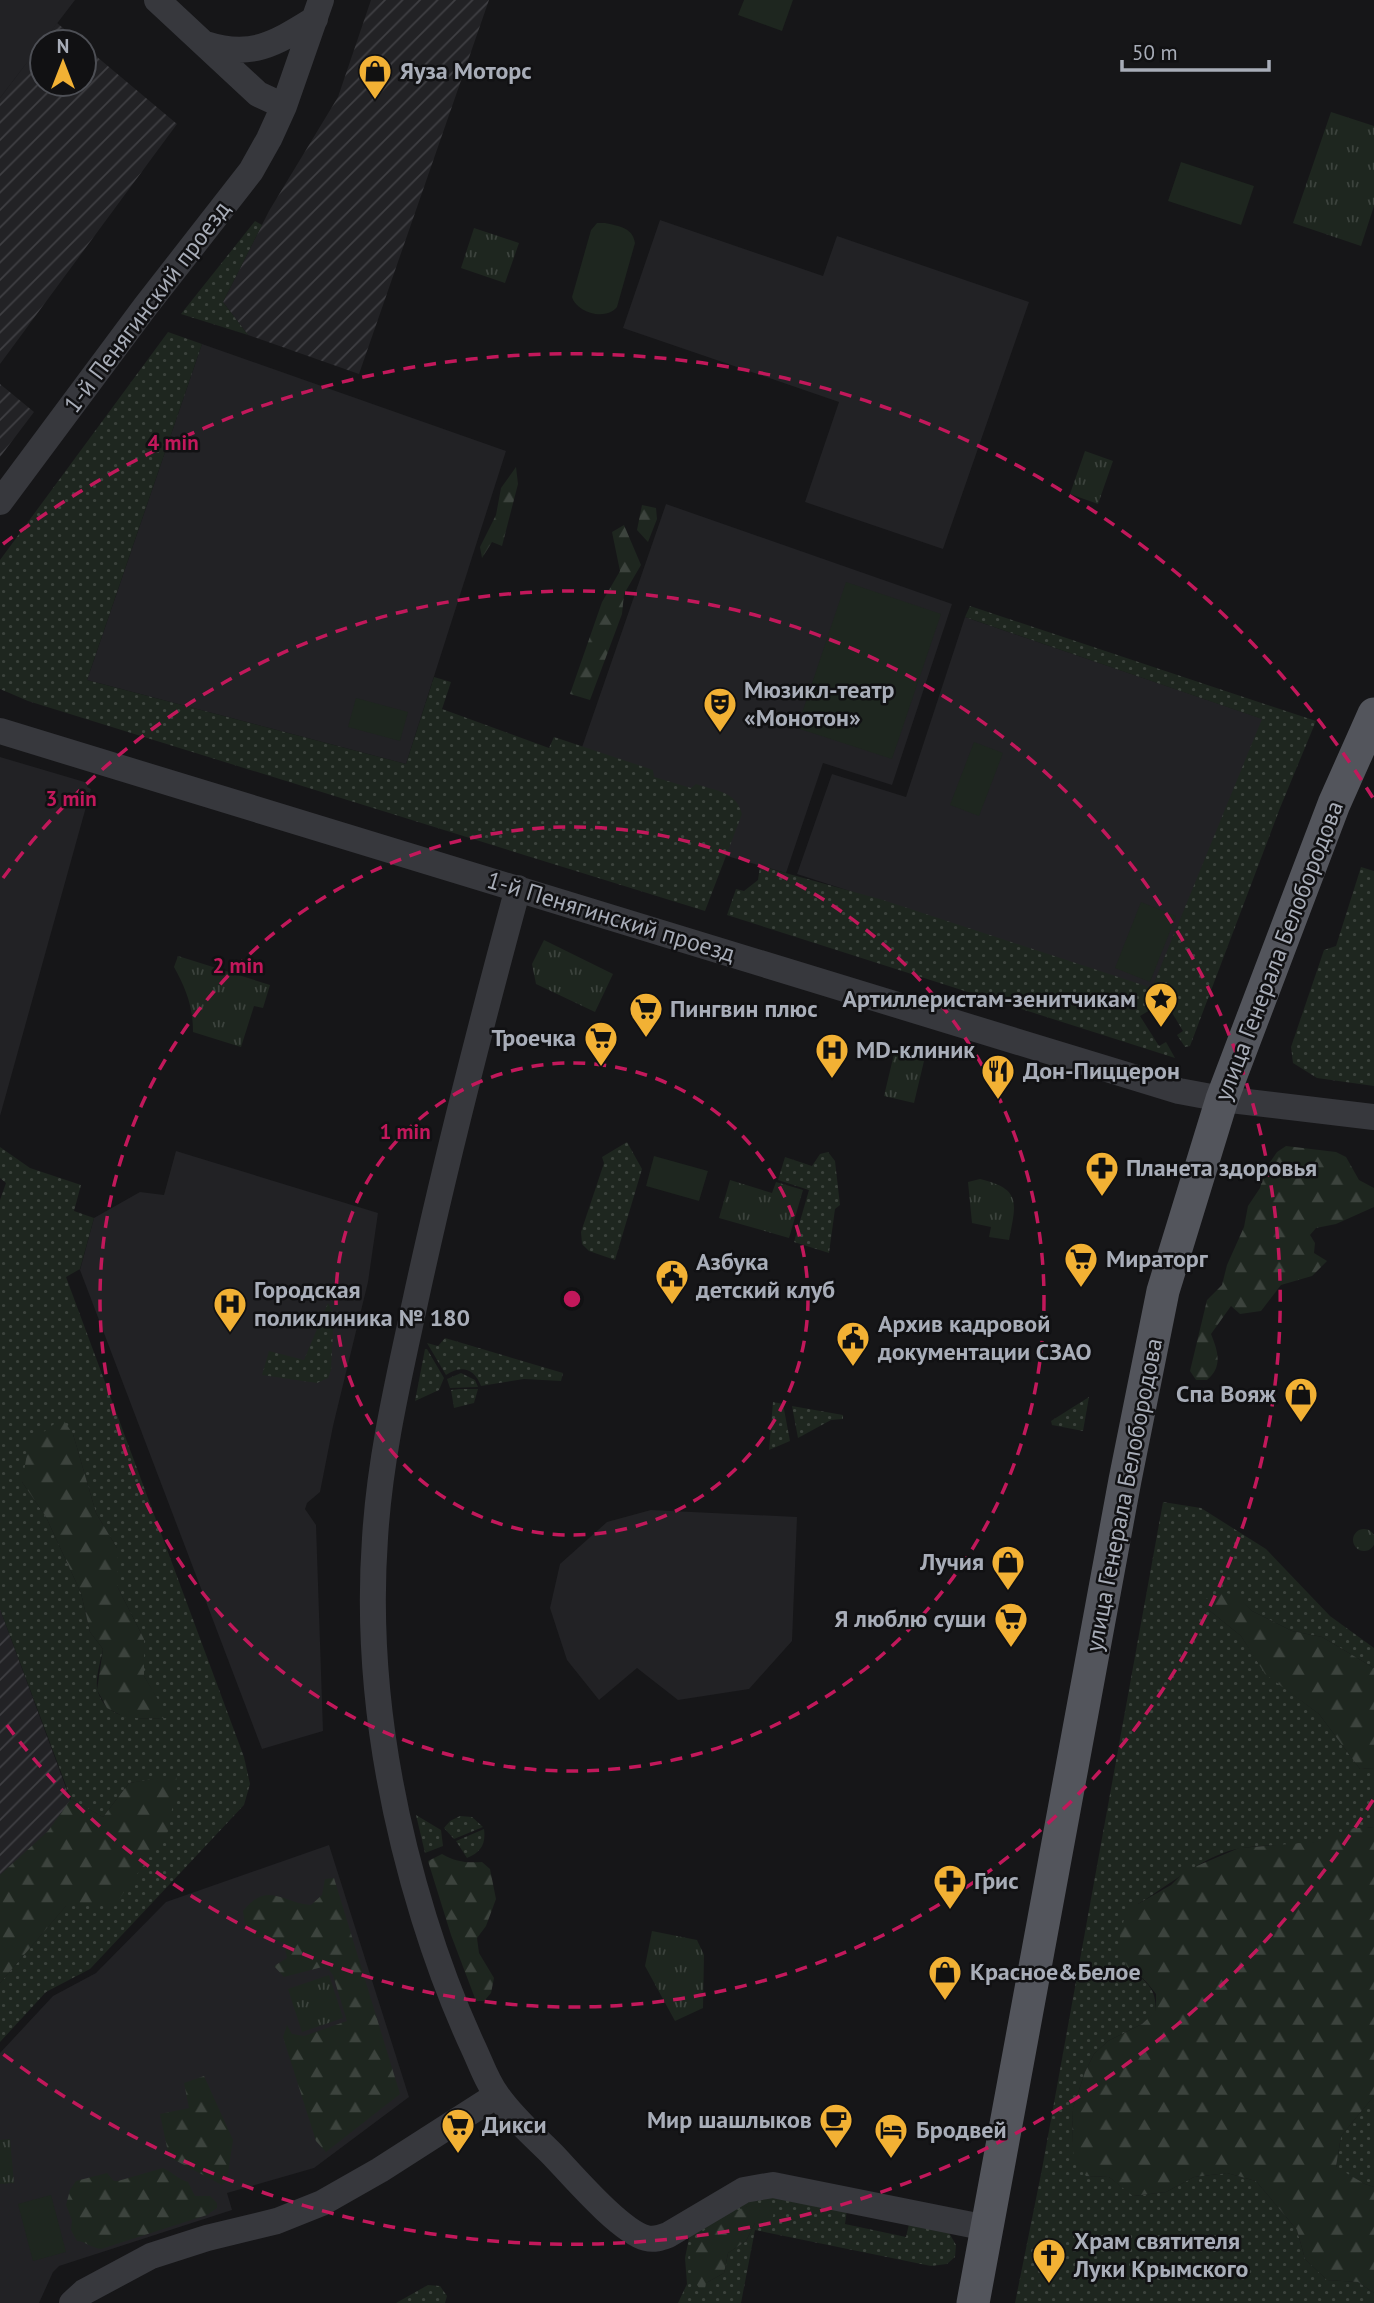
<svg xmlns="http://www.w3.org/2000/svg" width="1374" height="2303" font-family="'PT Sans',sans-serif">
  <style>
    .built { fill: #222225 }
    .industrial { fill: url(#industrial-furrows) }
    .grass { fill: url(#grass-dots); fill-rule: evenodd }
    .forest { fill: url(#forest-firs) }
    .park { fill: url(#park-tufts) }
    .pitch { fill: #1e261f }
    .lines { fill: none; stroke-linecap: round; stroke-linejoin: round }
    .minor { stroke: #37383d; stroke-width: 26 }
    .major { stroke: #53555c; stroke-width: 33 }
    .ring { fill: none; stroke: #c2185b; stroke-width: 3.5; stroke-dasharray: 12 9 }
    .labels { text-anchor: middle; stroke-width: 5; stroke-linejoin: round; paint-order: stroke }
    .poi-label { font-size: 24px; font-weight: bold; fill: #a8adb8; stroke: #111113; text-anchor: start }
    .street-label { font-size: 24px; fill: #a8adb8; stroke: #111113 }
    .centre { fill: #c2185b; stroke: #111113; stroke-width: 3.5 }
    .ring-label { font-size: 21px; text-anchor: middle; font-weight: bold; fill: #c2185b; stroke: #111113; stroke-width: 5; stroke-linejoin: round; paint-order: stroke }
  </style>
  <defs>
    <pattern id="industrial-furrows" width="10" height="10" patternUnits="userSpaceOnUse" patternTransform="scale(1.75)"><rect width="10" height="10" fill="#222225"/><path d="M-1 1l2-2M0 10L10 0M9 11l2-2" fill="none" stroke="#3f3f43"/></pattern>
    <pattern id="grass-dots" width="8" height="8" patternUnits="userSpaceOnUse" patternTransform="scale(1.75)"><rect width="8" height="8" fill="#1e261f"/><path d="M2 2h.1M6 6h.1" fill="none" stroke="#3c433d" stroke-width="1.8" stroke-linecap="round"/></pattern>
    <pattern id="forest-firs" width="22" height="20" patternUnits="userSpaceOnUse" patternTransform="scale(1.75)"><rect width="22" height="20" fill="#1e261f"/><path d="M5 1l3.5 6h-7zM16 11l3.5 6h-7z" fill="#3c433d"/></pattern>
    <pattern id="park-tufts" width="24" height="20" patternUnits="userSpaceOnUse" patternTransform="scale(1.75)"><rect width="24" height="20" fill="#1e261f"/><path d="M3 7l-1-3M5 7V3M7 7l1-3M15 17l-1-3M17 17v-4M19 17l1-3" fill="none" stroke="#3c433d"/></pattern>
  </defs>
  <rect width="100%" height="100%" fill="#161618"/>
  <!-- built -->
  <path class="built" d="M0,0H75L0,98Z
    M660,220L823,276L837,236L1029,302L943,549L805,502L839,402L623,328Z
    M202,344L506,451L406,764L87,680Z
    M666,504L952,604L892,785L823,763L786,873L561,808Z
    M965,617L1263,719L1152,989L797,874L832,774L906,797Z
    M0,757L88,783L87,787L91,789L0,1116Z
    M176,1151L378,1213L368,1282L333,1426L320,1492L307,1503L305,1509L316,1525L323,1731L262,1749L80,1270L94,1218L140,1192L164,1195Z
    M651,1510L797,1517L792,1641L749,1689L678,1700L637,1668L599,1700L567,1660L550,1608L560,1564L607,1522Z
    M329,1845L409,2097L314,2168L227,2193L232,2210L59,2266L53,2272L39,2303H0V2053L53,1996L96,1973L166,1902Z"/>
  <!-- industrial -->
  <path class="industrial" d="M371,0H489L359,374L248,335L223,302L269,211L338,97Z
    M57,23L80,42H43Z
    M42,43V84H84V46L177,124L0,364V98Z
    M0,384L34,412L0,457Z
    M0,1609L86,1842L0,1925Z"/>
  <!-- grass -->
  <path class="grass" d="M255,221L262,225L223,302L248,335L181,314Z
    M168,332L202,344L87,680L406,764L434,677L451,682L442,709L549,748L554,737L653,770L654,777L691,788L696,784C716,791 736,791 742,814L705,911L28,701L0,689V560Z
    M970,606L1316,721L1280,808L1190,1046L1185,1047L1177,1035L1183,1031L1165,1001L1140,1016L1159,1046L1166,1042L1175,1058L727,915L736,889L744,891L758,880L760,866L883,900L1152,988L1262,719L965,617Z
    M1361,867L1374,871V1086L1317,1078L1293,1063L1291,1047L1324,950L1336,946Z
    M627,1142L642,1169L615,1260L589,1251L582,1244L581,1232L604,1163L602,1157Z
    M0,1147L30,1168L81,1185L74,1211L94,1218L80,1269L66,1277L244,1757L250,1784L244,1805L90,1969L46,1992L0,2042V1983L177,1776L129,1783L103,1817L71,1799L0,1609V1200L6,1183L0,1178ZM73,1434L96,1513L117,1548V1586L144,1639V1676L168,1718C143,1718 108,1723 98,1692C94,1681 101,1660 103,1649L90,1632L81,1593L46,1517L22,1482Z
    M828,1152L835,1161L840,1205L835,1209L829,1253L794,1242L809,1190L778,1180L785,1157L812,1166L820,1154Z
    M328,1303L334,1314L331,1370L328,1378L317,1383L262,1375L269,1351L304,1360Z
    M445,1338L563,1373L561,1381L524,1379L481,1386C474,1368 461,1365 446,1375L427,1343L438,1346Z
    M425,1349H427L444,1378L439,1390L415,1401Z
    M461,1373L475,1380L478,1387L450,1388L447,1379Z
    M459,1389H478L474,1403L454,1408L451,1390Z
    M1089,1397L1083,1431L1052,1425L1051,1421Z
    M773,1402L783,1404L790,1441L769,1450Z
    M792,1406L843,1415V1419L831,1420L798,1438Z
    M1163,1502L1201,1508L1266,1549L1330,1616L1374,1648V1668L1322,1637L1292,1631L1252,1611L1237,1596L1199,1602L1241,1636L1266,1674L1319,1714L1360,1769L1374,1768V1828C1353,1826 1337,1837 1317,1842C1293,1847 1266,1844 1242,1848C1207,1853 1168,1886 1138,1904L1128,1968C1147,1982 1156,1987 1156,2012L1142,2024L1108,2041L1094,2054L1085,2072L1073,2108L1072,2145L1086,2176L1109,2177L1134,2196L1166,2192L1194,2177L1227,2173L1256,2181L1297,2230L1305,2259L1327,2280L1358,2282L1374,2293V2303H1015L1042,2169Z
    M416,1815L441,1830L443,1846L425,1853Z
    M460,1816L472,1817L483,1827L454,1839L444,1828L450,1821Z
    M484,1829C486,1844 481,1852 467,1858L456,1841Z
    M1374,2096V2187L1365,2184L1336,2168L1341,2136Z
    M768,2195L847,2210L845,2224L906,2237L909,2224L948,2231L956,2245L955,2257L947,2264L931,2266L755,2230L741,2303H678L687,2284L685,2258L690,2233L735,2204ZM747,2206L755,2223L746,2241L728,2253L724,2273L706,2283Z
    M428,2285L440,2286L447,2296L445,2303H396Z"/>
  <!-- forest -->
  <path class="forest" d="M516,467L518,484L502,546L492,542L482,558L480,547L496,515L501,488Z
    M642,505L656,508L657,519L648,542L637,530Z
    M624,525L641,565L624,594L622,614L590,700L570,694L602,602L620,571L612,532Z
    M1286,1146L1336,1152L1346,1157L1359,1180L1374,1188V1207L1336,1224L1316,1228L1310,1235L1315,1243L1314,1253L1327,1261L1312,1276L1281,1285L1261,1311L1240,1314L1231,1306L1211,1334C1218,1351 1223,1367 1207,1380H1196L1190,1371L1207,1300L1222,1285L1227,1265L1244,1227L1248,1206L1260,1188L1266,1168L1277,1152Z
    M62,1418L73,1434L96,1513L117,1548V1586L144,1639V1676L169,1718H126L107,1708L97,1690L103,1649L90,1632L81,1593L46,1517L22,1482L29,1443Z
    M1222,1592L1238,1596L1252,1611L1292,1631L1322,1637L1374,1668V1768L1360,1769L1319,1714L1265,1674L1241,1636L1199,1602Z
    M177,1775L169,1830L114,1906H66L0,1983V1875L48,1831L71,1799L103,1817L129,1783Z
    M1354,1828H1374V2096L1341,2136L1336,2167L1365,2184L1374,2187V2293L1358,2282L1327,2280L1305,2259L1297,2230L1256,2181L1227,2173L1194,2177L1166,2192L1133,2196L1109,2177L1086,2176L1075,2163L1072,2145L1073,2108L1085,2072L1094,2054L1108,2041L1142,2024L1156,2011V1994L1145,1980L1128,1968L1120,1951V1934L1125,1916L1138,1904L1171,1885L1185,1871L1239,1848L1316,1842Z
    M442,1854C456,1862 466,1863 482,1862L490,1869L496,1899L486,1926L477,1938L479,1953L494,1978L491,1993L484,2001H476L451,1935L428,1861Z
    M334,1878L400,2094L326,2152L316,2141L283,2037L287,2025L292,2034L304,2036L347,2021L333,1975L326,1966L284,1977L274,1966L287,1958L284,1943L270,1938L254,1937L245,1925L243,1911C268,1880 282,1903 311,1905L322,1895L325,1879Z
    M204,2076L233,2140L227,2180L222,2185L169,2157L160,2114L189,2108L184,2083Z
    M163,2168C173,2172 177,2179 188,2182L195,2196H210L217,2203V2208L207,2215L101,2249C91,2248 85,2241 77,2241L71,2230L72,2220L66,2205L70,2190L76,2181L107,2173L114,2181H118Z
    M764,2204L774,2208L773,2218L764,2224L755,2223L746,2241L728,2253L724,2273L706,2283L704,2294C689,2279 684,2251 700,2234C707,2227 738,2209 748,2206C753,2204 759,2205 764,2204Z"/>
  <!-- park -->
  <path class="park" d="M1331,112L1374,126V206L1361,246L1293,223Z
    M474,228L519,243L505,283L461,268Z
    M1085,451L1113,461L1098,504L1070,494Z
    M544,940L613,974L595,1012L536,984L532,964Z
    M178,956L270,985L263,1008L254,1006L241,1047L193,1032C193,1006 186,989 174,967Z
    M894,1054L924,1061L914,1103L884,1096Z
    M980,1179C1022,1189 1016,1203 1009,1240L989,1237L991,1227L972,1223L968,1182Z
    M730,1180L772,1193L776,1182L803,1190L789,1238L719,1218Z
    M1353 1540a11 11 0 1 1 22 0a11 11 0 1 1-22 0Z
    M652,1931L697,1940L704,1955L703,2008L675,2021L645,1966Z
    M329,1975L343,2018L302,2032L288,1989Z
    M10,2139L14,2183L0,2184V2140Z"/>
  <!-- pitch -->
  <path class="pitch" d="M744,0H793L782,31L738,15Z
    M1181,162L1254,186L1241,225L1168,201Z
    M605,223C618,226 633,227 635,243L617,307C606,321 577,313 572,297L591,230L597,223Z
    M846,582L941,614L892,759L797,728Z
    M356,698L408,712L400,741L348,727Z
    M974,742L1003,753L979,816L950,805Z
    M1141,902L1176,916L1150,982L1115,968Z
    M654,1156L708,1171L699,1201L646,1186Z
    M51,2195L66,2252L33,2261L18,2204Z"/>
  <g class="lines">
    <!-- minor -->
    <path class="minor" d="M157,0L258,94L284,106
      M206,44C252,59 276,43 315,19
      M0,502L145,307L251,171L269,139L284,106L321,0
      M0,731L1179,1091L1222,1099L1374,1117
      M518,888C481,1024 446,1160 416,1298C399,1377 380,1456 375,1538C366,1666 386,1795 424,1918C438,1963 454,2006 474,2049C481,2064 487,2082 497,2095C512,2117 534,2136 553,2155C573,2176 620,2231 646,2238C654,2240 660,2238 668,2235L744,2190L773,2185L987,2228
      M72,2303L84,2292L151,2256L207,2238L277,2221L322,2203L380,2170L497,2095"/>
    <!-- major -->
    <path class="major" d="M973,2303L1125,1480L1163,1291L1222,1099L1334,804L1374,714"/>
  </g>
  <!-- distance rings -->
  <g class="ring">
    <circle cx="572" cy="1299" r="236"/>
    <circle cx="572" cy="1299" r="472"/>
    <path d="M3 878A708 708 0 1 1 3 1720"/>
    <path d="M1373 1800A945 945 0 0 1 3 2054M3 544A945 945 0 0 1 1373 798"/>
  </g>
  <!-- icons -->
  <defs>
    <symbol id="shop-pin" viewBox="-11 -11 22 30"><path d="M0 17L-7.5 6A9.5 9.5 0 1 1 7.5 6Z" fill="#f2b134" stroke="#111113"/><path d="M-5-2.5h2.3a2.7 3.5 0 0 1 5.4 0H5L5.5 6h-11ZM-1.5-2.5h3a1.5 2.3 0 0 0-3 0Z" fill="#111"/></symbol>
    <symbol id="theatre-pin" viewBox="-11 -11 22 30"><path d="M0 17L-7.5 6A9.5 9.5 0 1 1 7.5 6Z" fill="#f2b134" stroke="#111113"/><path d="M-5-5.5Q0-4 5-5.5V0Q5 5 0 6Q-5 5-5 0ZM-3.3-2.5H-1v1.5H-3.3ZM1-2.5H3.3v1.5H1ZM-2.8 1Q0 5.5 2.8 1Z" fill="#111"/></symbol>
    <symbol id="sight-pin" viewBox="-11 -11 22 30"><path d="M0 17L-7.5 6A9.5 9.5 0 1 1 7.5 6Z" fill="#f2b134" stroke="#111113"/><path d="M0-6L1.8-2.2L6-1.7L2.9 1.2L3.7 5.4L0 3.3L-3.7 5.4L-2.9 1.2L-6-1.7L-1.8-2.2Z" fill="#111"/></symbol>
    <symbol id="supermarket-pin" viewBox="-11 -11 22 30"><path d="M0 17L-7.5 6A9.5 9.5 0 1 1 7.5 6Z" fill="#f2b134" stroke="#111113"/><path d="M-6-5.5h2.5l.6 2H6L4.5 2H-2.5L-4.4-4H-6ZM-1.5 3.2a1.3 1.3 0 1 0 .1 0ZM3 3.2a1.3 1.3 0 1 0 .1 0Z" fill="#111"/></symbol>
    <symbol id="hospital-pin" viewBox="-11 -11 22 30"><path d="M0 17L-7.5 6A9.5 9.5 0 1 1 7.5 6Z" fill="#f2b134" stroke="#111113"/><path d="M-5-5h3v3.5h4V-5h3V5h-3V1.5h-4V5h-3Z" fill="#111"/></symbol>
    <symbol id="restaurant-pin" viewBox="-11 -11 22 30"><path d="M0 17L-7.5 6A9.5 9.5 0 1 1 7.5 6Z" fill="#f2b134" stroke="#111113"/><path d="M-5-6h1v4h1v-4h1v4h1v-4h1v5L-1.5 .5V6h-2V.5L-5-1ZM5-6V6H3V1.5H1.5Q1.5-4 5-6Z" fill="#111"/></symbol>
    <symbol id="pharmacy-pin" viewBox="-11 -11 22 30"><path d="M0 17L-7.5 6A9.5 9.5 0 1 1 7.5 6Z" fill="#f2b134" stroke="#111113"/><path d="M-2-6h4v4h4v4h-4v4h-4v-4h-4v-4h4Z" fill="#111"/></symbol>
    <symbol id="civic-pin" viewBox="-11 -11 22 30"><path d="M0 17L-7.5 6A9.5 9.5 0 1 1 7.5 6Z" fill="#f2b134" stroke="#111113"/><path d="M-.6-6.5H3V-4.5H.6V-3L4-1V1h2V6H-6V1h2V-1L-.6-3ZM-1.2 2.5V6h2.4V2.5Z" fill="#111"/></symbol>
    <symbol id="cafe-pin" viewBox="-11 -11 22 30"><path d="M0 17L-7.5 6A9.5 9.5 0 1 1 7.5 6Z" fill="#f2b134" stroke="#111113"/><path d="M-5.5-4.5H6V0H3Q3 3.5 0 3.5H-2.5Q-5.5 3.5-5.5 0ZM3-3.2v2h1.7v-2ZM-6 4.5H4V6H-6Z" fill="#111"/></symbol>
    <symbol id="hotel-pin" viewBox="-11 -11 22 30"><path d="M0 17L-7.5 6A9.5 9.5 0 1 1 7.5 6Z" fill="#f2b134" stroke="#111113"/><path d="M-6-4.5h1.5V1H6V5H4.5V3h-9V5H-6ZM-4 0a1.8 1.8 0 1 1 3.6 0ZM.5 0V-2.5h3Q6-2.5 6 0Z" fill="#111"/></symbol>
    <symbol id="church-pin" viewBox="-11 -11 22 30"><path d="M0 17L-7.5 6A9.5 9.5 0 1 1 7.5 6Z" fill="#f2b134" stroke="#111113"/><path d="M-1.2-6h2.4v3.5h3.3v2.4h-3.3V6h-2.4V-.1h-3.3v-2.4h3.3Z" fill="#111"/></symbol>
  </defs>
  <g fill-rule="evenodd">
    <use href="#shop-pin" x="356" y="52" width="38" height="52"/>
    <use href="#theatre-pin" x="701" y="685" width="38" height="52"/>
    <use href="#sight-pin" x="1142" y="980" width="38" height="52"/>
    <use href="#supermarket-pin" x="627" y="990" width="38" height="52"/>
    <use href="#supermarket-pin" x="582" y="1019" width="38" height="52"/>
    <use href="#hospital-pin" x="813" y="1031" width="38" height="52"/>
    <use href="#restaurant-pin" x="979" y="1052" width="38" height="52"/>
    <use href="#pharmacy-pin" x="1083" y="1149" width="38" height="52"/>
    <use href="#supermarket-pin" x="1062" y="1240" width="38" height="52"/>
    <use href="#civic-pin" x="653" y="1257" width="38" height="52"/>
    <use href="#hospital-pin" x="211" y="1285" width="38" height="52"/>
    <use href="#civic-pin" x="834" y="1319" width="38" height="52"/>
    <use href="#shop-pin" x="1282" y="1375" width="38" height="52"/>
    <use href="#shop-pin" x="989" y="1543" width="38" height="52"/>
    <use href="#supermarket-pin" x="992" y="1600" width="38" height="52"/>
    <use href="#pharmacy-pin" x="931" y="1862" width="38" height="52"/>
    <use href="#shop-pin" x="926" y="1953" width="38" height="52"/>
    <use href="#cafe-pin" x="817" y="2101" width="38" height="52"/>
    <use href="#supermarket-pin" x="439" y="2106" width="38" height="52"/>
    <use href="#hotel-pin" x="872" y="2111" width="38" height="52"/>
    <use href="#church-pin" x="1030" y="2236" width="38" height="52"/>
  </g>
  <g class="labels">
    <!-- poi labels -->
    <g class="poi-label">
      <text x="400" y="79">Яуза Моторс</text>
      <text x="744" y="698">Мюзикл-театр<tspan x="744" dy="28">«Монотон»</tspan></text>
      <text x="1136" y="1007" text-anchor="end">Артиллеристам-зенитчикам</text>
      <text x="670" y="1017">Пингвин плюс</text>
      <text x="576" y="1046" text-anchor="end">Троечка</text>
      <text x="856" y="1058">MD-клиник</text>
      <text x="1023" y="1079">Дон-Пиццерон</text>
      <text x="1126" y="1176">Планета здоровья</text>
      <text x="1106" y="1267">Мираторг</text>
      <text x="696" y="1270">Азбука<tspan x="696" dy="28">детский клуб</tspan></text>
      <text x="254" y="1298">Городская<tspan x="254" dy="28">поликлиника № 180</tspan></text>
      <text x="878" y="1332">Архив кадровой<tspan x="878" dy="28">документации СЗАО</tspan></text>
      <text x="1276" y="1402" text-anchor="end">Спа Вояж</text>
      <text x="984" y="1570" text-anchor="end">Лучия</text>
      <text x="986" y="1627" text-anchor="end">Я люблю суши</text>
      <text x="974" y="1889">Грис</text>
      <text x="970" y="1980">Красное&amp;Белое</text>
      <text x="812" y="2128" text-anchor="end">Мир шашлыков</text>
      <text x="482" y="2133">Дикси</text>
      <text x="916" y="2138">Бродвей</text>
      <text x="1074" y="2249">Храм святителя<tspan x="1074" dy="28">Луки Крымского</tspan></text>
    </g>
    <!-- street labels -->
    <g class="street-label">
      <text transform="translate(147 307) rotate(-53)" y="8">1-й Пенягинский проезд</text>
      <text transform="translate(611 917) rotate(17)" y="8">1-й Пенягинский проезд</text>
      <text transform="translate(1279 951) rotate(-69)" y="8">улица Генерала Белобородова</text>
      <text transform="translate(1124 1495) rotate(-79)" y="8">улица Генерала Белобородова</text>
    </g>
  </g>
  <circle cx="572" cy="1299" r="10" class="centre"/>
  <g class="ring-label">
    <text x="173" y="450">4 min</text>
    <text x="71" y="806">3 min</text>
    <text x="238" y="973">2 min</text>
    <text x="405" y="1139">1 min</text>
  </g>
  <!-- north arrow -->
  <g transform="translate(63 63)"><circle r="33" fill="#111113" stroke="#4d4f55" stroke-width="2"/>
  <path d="M0-5L12 26L0 18L-12 26Z" fill="#f2b134"/>
  <text y="-10" font-size="19" font-weight="bold" text-anchor="middle" fill="#a8adb8">N</text>
  </g>
  <!-- scale -->
  <path d="M1122 60v10h147v-10" fill="none" stroke="#a8adb8" stroke-width="3.5"/>
  <text x="1132" y="60" font-size="21" fill="#a8adb8" stroke="#111113" stroke-width="5" paint-order="stroke">50 m</text>
</svg>
